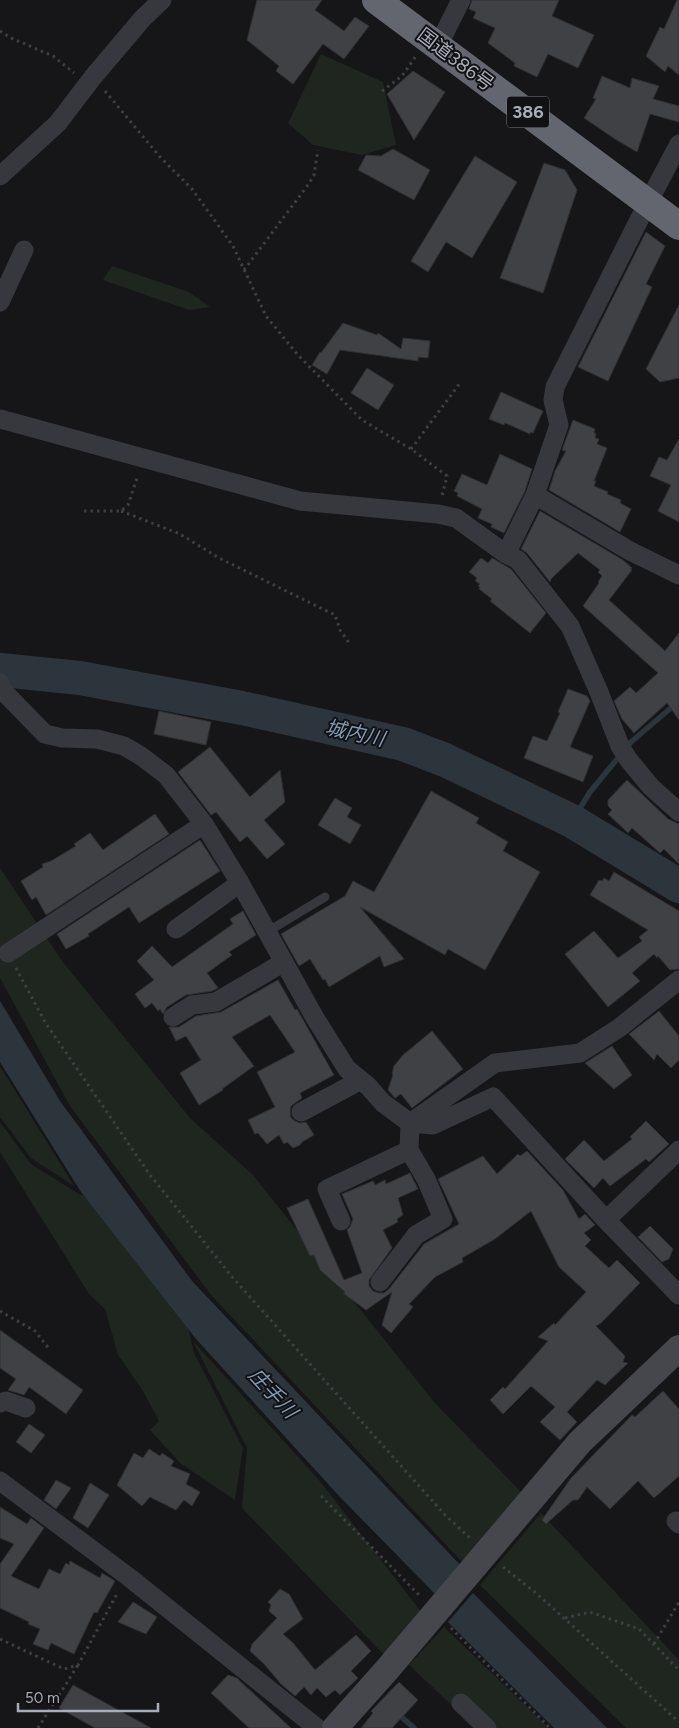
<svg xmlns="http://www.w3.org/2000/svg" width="679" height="1728" font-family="Figtree,'Noto Sans JP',sans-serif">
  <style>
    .green { fill: #1e261f }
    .water { fill: #2c353c }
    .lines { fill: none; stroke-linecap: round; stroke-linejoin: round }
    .stream { stroke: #2c353c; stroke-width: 5.5 }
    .river { stroke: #2c353c; stroke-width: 34 }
    .building { fill: #404145; stroke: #303034 }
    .path { stroke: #3d3f44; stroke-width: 3; stroke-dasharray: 2.5 4; stroke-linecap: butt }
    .lane { stroke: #37383d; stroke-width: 9 }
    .street { stroke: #37383d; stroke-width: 19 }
    .secondary { stroke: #45474d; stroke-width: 26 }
    .highway { stroke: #63666e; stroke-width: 28 }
    .labels { text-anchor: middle; stroke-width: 4; stroke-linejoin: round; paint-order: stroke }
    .shield { fill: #111113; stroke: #7b7e86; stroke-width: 1 }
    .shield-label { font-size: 18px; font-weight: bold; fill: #a8adb8 }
    .street-label { font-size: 19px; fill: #a8adb8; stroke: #111113 }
    .water-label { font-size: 20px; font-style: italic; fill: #7f9bb3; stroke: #111113 }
  </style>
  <rect width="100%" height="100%" fill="#161618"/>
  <!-- green -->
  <path class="green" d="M321,54L383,82L396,145L362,155L313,145L288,123Z
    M112,266L189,292L210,307L189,310L103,280Z
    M0,868L62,961L191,1119L253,1175L434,1402L523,1494L465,1565L211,1295L70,1106L0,978Z
    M0,1066L74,1186L31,1158L0,1117Z
    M0,1122L31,1164L79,1194L101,1201L186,1319L194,1353L243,1448L235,1500L180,1463L150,1430L159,1421L143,1391L118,1355L105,1309L89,1294L0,1152Z
    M193,1341L319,1480L422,1613L385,1656L242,1508L247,1448Z
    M541,1513L679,1660V1728H626L480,1585Z
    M444,1627L549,1728H476L409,1665Z"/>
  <!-- water -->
  <path class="water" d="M0,1001L60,1101L192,1281L463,1568L438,1597L340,1497L196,1339L81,1192L0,1062Z
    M473,1593L607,1728H554L448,1622Z"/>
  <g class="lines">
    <!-- stream -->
    <path class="stream" d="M572,821L590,792L631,742L679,701
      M397,1713L414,1728"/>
    <!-- river -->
    <path class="river" d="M0,670L80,678L242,708L403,744L445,760L572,821L679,886"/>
  </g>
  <!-- building -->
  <path class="building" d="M257,0H322L315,10L344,31L355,17L369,26L344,59L323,44L293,84L276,71L279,66L247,40Z
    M472,0H559L552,16L594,35L578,68L548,54L537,77L514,66L515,63L488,43L495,28L473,18L476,12L469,9Z
    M677,0H679V75L668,66L665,72L646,56L660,27L664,29Z
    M413,71L445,92L414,140L387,94Z
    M602,76L630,88L632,78L659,86L653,99L679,106V122L650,114L637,152L615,139L584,118L596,99L593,98Z
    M393,149L430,170L414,200L358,170L366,155L381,156Z
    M475,156L517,182L472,258L446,242L428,272L411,261Z
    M544,163L565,170L577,190L543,293L500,278Z
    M646,232L665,246L646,284L652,287L608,381L578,367Z
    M679,305V378L660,382L646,369Z
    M343,323L377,335L378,333L401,349L403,338L430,341L428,358L418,357V361L340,350L327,374L312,365L320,352L321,353Z
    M367,368L394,385L378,410L351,393Z
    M501,392L543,411L533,433L531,432L530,434L505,423L504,425L489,419Z
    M573,420L595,429L594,433L596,434L595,438L599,439L597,444L607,448L594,481H596L594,486L608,492L607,494L621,500L620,503L631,509L620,532L549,490L555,471L566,451L562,450Z
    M679,439V522L658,511L671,485L650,476L659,457L667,460Z
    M500,454L532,469L525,491L504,533L491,527L492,524L478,518L482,509L457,496L458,493L454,491L462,474L487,485Z
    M540,511L623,560L632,568L630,569L632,570L609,600L665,651L679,633V720L667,703L634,733L622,719L614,701L630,687L636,693L658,673L583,606L599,583L598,582L602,576L598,572L600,570L578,553L551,579L550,582L527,553L521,549Z
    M481,558L488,563L492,558L511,569L546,613L530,633L490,601L492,599L479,589L480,587L478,586L480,584L475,581L477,578L469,572Z
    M568,689L587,696L590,701L570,747L593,756L583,782L524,758L533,736L547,741L560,713L558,712Z
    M159,711L211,722L206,745L154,734Z
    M210,747L250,797L280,770L285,802L264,820L285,844L267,859L247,836L240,842L216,812L211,815L178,772Z
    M627,780L668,819L679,824V864L664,849L660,853L632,828L628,833L608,814L612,810L608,806V800Z
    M431,791L479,818L476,823L508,842L503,851L540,872L485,970L448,949L445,955L360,907L404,959L384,967L380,956L329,987L325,979L323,980L310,959L299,966L281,934L345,896L353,881L374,892Z
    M335,798L352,808L347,817L361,825L350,844L318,825Z
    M155,814L169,834L46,915L36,897L32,900L21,881L43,867L42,864L51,861L76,846L74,844L90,833L103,850Z
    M200,840L220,871L139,923L129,907L88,934L89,936L66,949L57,934Z
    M614,872L679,911V969L670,970L658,956L657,958L654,954L632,973L640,981L608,1007L565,954L594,931L618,958L642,941L639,937L648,930L590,895L599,880L602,881L604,878L609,881Z
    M243,911L256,935L229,952L232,955L207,973L218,988L212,991L186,995L167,1007L163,1014L160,1009L158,1011L152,1003L145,1008L135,994L154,980L137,961L152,946L172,967L233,924L230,919Z
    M278,980L295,1010L297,1009L334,1075L300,1093L302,1098L291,1106L290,1112L291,1118L295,1121L300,1123L306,1122L314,1135L302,1142L300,1145L293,1148L287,1142L284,1144L279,1135L267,1144L258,1133L255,1134L248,1120L275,1107L257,1072L295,1052L270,1015L232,1037L254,1066L222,1089L223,1090L199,1105L180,1073L201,1060L186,1036L176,1041L169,1027H179L196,1016L221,1012Z
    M659,1011L679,1036V1060L671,1068L657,1054L654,1060L629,1034Z
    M432,1031L463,1069L412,1108L401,1094L395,1098L388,1090L393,1075L392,1074L394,1066L403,1055Z
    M612,1046L632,1075L614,1089L585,1063Z
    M646,1121L669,1144L649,1162L646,1159L610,1186L603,1178L594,1188L565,1159L584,1140L604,1161L632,1139L630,1137Z
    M527,1151L563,1190L579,1219L585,1214L595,1225L584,1233L591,1240L585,1246L609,1268L617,1260L640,1283L601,1323L596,1326L625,1356L623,1362L628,1363L605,1385L597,1380L567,1412L577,1422L560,1440L540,1422L555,1407L531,1386L503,1414L490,1400L503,1387L505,1389L548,1341L538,1337L554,1323L555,1325L586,1292L559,1267L531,1211L495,1239L462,1258L463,1262L435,1277L409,1304L413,1307L391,1333L382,1325L392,1292L366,1310L343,1293L345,1292L320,1270L314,1255L310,1256L287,1208L308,1199L344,1280L362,1273L347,1230L350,1227L353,1219L342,1194L373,1181L375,1185L385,1180L386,1184L410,1173L418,1189L398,1198L403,1215L397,1219L398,1222L383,1230L392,1248L369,1280V1286L373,1291L378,1293H384L389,1289L424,1244L459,1224L438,1179L483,1156L497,1174L518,1154L520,1156Z
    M650,1226L673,1249L669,1259L662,1262L638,1237Z
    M0,1330L83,1390L66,1414L29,1387L24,1395L8,1390L16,1379L0,1368Z
    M663,1391L679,1409V1476L654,1498L638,1481L610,1509L587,1487L578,1500H573L546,1524L542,1520L571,1478L632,1415L635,1417Z
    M29,1424L45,1435L31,1453L16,1442Z
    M149,1449L160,1456L162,1453L174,1461L171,1466L190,1474L186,1484L200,1492L192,1506L184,1500L176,1510L150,1497L142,1506L117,1485L134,1453L143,1458Z
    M56,1480L71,1488L56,1509L44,1500Z
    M90,1483L109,1495L88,1528L73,1518Z
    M0,1507L27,1524L31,1518L44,1528L11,1576L39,1589L49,1569L60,1574L66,1563L69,1565L70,1561L100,1578L102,1573L115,1581L97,1613L94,1612L74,1654L51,1643L48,1650L33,1644L40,1629L28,1624L29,1622L21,1618L0,1608V1564L14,1544L0,1538Z
    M280,1589L289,1594L303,1619L283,1634L293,1643L315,1670L356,1635L371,1651L351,1671L358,1678L340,1695L335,1690L326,1697L317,1688L311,1695L304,1687L295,1696L281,1684L264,1664L250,1651L252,1644L277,1618L269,1611L271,1605L268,1602Z
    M133,1602L157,1617L146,1634L118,1622Z
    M228,1675L237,1678L242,1683L291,1728H249L211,1693Z
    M399,1682L418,1700L392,1728H361L373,1713L371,1711Z
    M73,1685L151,1728H95L59,1708Z"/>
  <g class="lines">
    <!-- path -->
    <path class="path" d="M0,31L13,39L53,56L74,73
      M105,91L160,157L192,189L233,246L266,316L297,354L362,420L411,449L447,476L442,496
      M382,91L402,76L416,56
      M244,270L308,185L314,175L318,150
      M411,449L460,383
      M84,511H121L128,505L138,475
      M121,511L180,534L219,558L335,615L340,630L350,644
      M16,968L45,1022L150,1175L233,1278L445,1515L470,1538
      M0,1311L35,1331L50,1350
      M321,1496L421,1597
      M503,1567L536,1593L679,1722
      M565,1618L590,1612L639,1629L679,1670
      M451,1628L550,1728
      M0,1639L64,1669L78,1665L118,1592
      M654,1644L679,1602
      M38,1728L78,1665"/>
    <!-- lane -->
    <path class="lane" d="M267,932L325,897"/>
    <!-- street -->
    <path class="street" d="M438,46L461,0
      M0,176L58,123L93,77L143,18L162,0
      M0,302L24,250
      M0,419L300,501L438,514L456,518L506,554L518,560L570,626L599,692L620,746L628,759L651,787L679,812
      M535,495L630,551L679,575
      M506,554L535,495L559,425L553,400L555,387L641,216L679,144
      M0,683L1,689L45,734L62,738L97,739L124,746L141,756L166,775L204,824L240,883L315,1018L347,1069L368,1086L383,1103L410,1123L433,1125L493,1097L606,1220L679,1150
      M176,929L240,883
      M8,953L204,824
      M173,1017L192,1005L216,1002L284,962
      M301,1112L361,1080
      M606,1220L679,1295
      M341,1221L327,1189L409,1150
      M380,1282L416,1235L443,1219L426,1179L409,1150L410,1123L495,1063L580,1053L619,1028L679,980
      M0,1403L6,1401L26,1408
      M0,1481L130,1578L317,1728
      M676,1521L679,1524
      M461,1703L487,1728"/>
    <!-- secondary -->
    <path class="secondary" d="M335,1728L385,1672L580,1442L679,1348"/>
    <!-- highway -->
    <path class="highway" d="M376,0L679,226"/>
  </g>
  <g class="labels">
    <!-- shield labels -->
    <rect class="shield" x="507" y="96.5" width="42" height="31" rx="4"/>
    <g class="shield-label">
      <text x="528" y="118">386</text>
    </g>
    <!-- street labels -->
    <g class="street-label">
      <text transform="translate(456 59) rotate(37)" y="7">国道386号</text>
    </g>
    <!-- water labels -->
    <g class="water-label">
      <text transform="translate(355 733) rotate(12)" y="7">城内川</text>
      <text transform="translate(273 1393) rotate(47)" y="7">庄手川</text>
    </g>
  </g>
  <!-- scale -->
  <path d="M18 1703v8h140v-8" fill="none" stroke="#a8adb8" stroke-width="2.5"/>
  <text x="25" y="1703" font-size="15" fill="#a8adb8" stroke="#111113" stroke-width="4" paint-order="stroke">50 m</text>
</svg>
